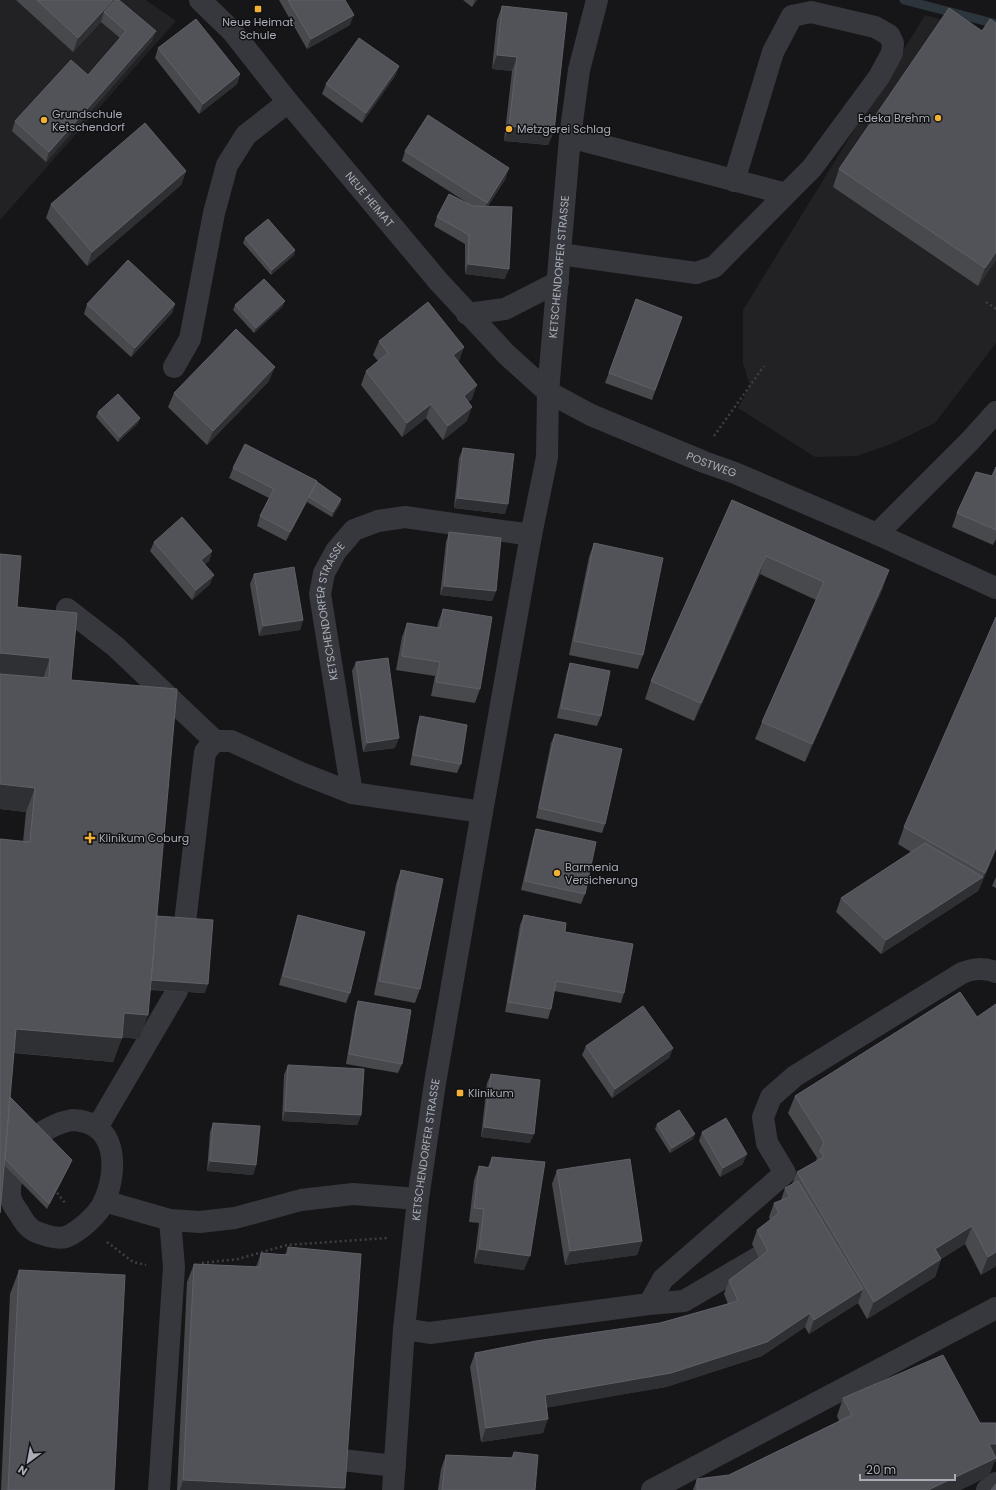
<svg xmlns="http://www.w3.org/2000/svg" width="996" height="1490" font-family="Poppins,sans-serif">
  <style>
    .built { fill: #222225 }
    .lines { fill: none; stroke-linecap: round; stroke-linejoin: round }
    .stream { stroke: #2c353c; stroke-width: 9 }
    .path { stroke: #3d3f44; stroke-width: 2.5; stroke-dasharray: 2 3; stroke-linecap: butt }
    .minor { stroke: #37383d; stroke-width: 22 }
    .wall { fill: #47494d }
    .shaded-wall { fill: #2f3033 }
    .building { fill: #525359; stroke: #5f6168 }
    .poi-dot { fill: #f2b134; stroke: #111113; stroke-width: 1.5 }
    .labels { text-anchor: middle; stroke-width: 3; stroke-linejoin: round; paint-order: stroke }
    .poi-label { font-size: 11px; fill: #a8adb8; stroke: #111113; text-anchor: start }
    .street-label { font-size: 11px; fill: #a8adb8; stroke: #111113 }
  </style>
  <rect width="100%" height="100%" fill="#161618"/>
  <!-- built -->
  <path class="built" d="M0,0H146L176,21L0,220Z
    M925,15L996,34V343L935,423L891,444L857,456L815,457L738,408L750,386L743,363V310Z"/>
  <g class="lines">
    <!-- stream -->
    <path class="stream" d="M904,0L996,24"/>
    <!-- path -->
    <path class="path" d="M986,302L996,309
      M714,436L764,366
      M54,1189L66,1204
      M107,1242L133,1262L146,1265
      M202,1263L238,1259L287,1245L387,1238"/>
    <!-- minor -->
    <g class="minor">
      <path id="s1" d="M200,0L232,31L288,102L439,282L507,355L548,392L591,415L704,462L735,473L877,534L996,588"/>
      <path d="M570,137L786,194L812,168L879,77L892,53L893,43L889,35L875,27L811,12L792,16L773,52L734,181"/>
      <path d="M560,254L696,273L714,267L786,194"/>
      <path d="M467,314L505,309L558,282"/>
      <path d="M174,367L190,339L214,213L227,165L246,135L288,102"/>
      <path d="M877,534L969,442L996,412"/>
      <path d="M67,609L116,647L215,741"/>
      <path id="s2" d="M352,793L320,594L324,573L336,551L354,530L378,521L405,517L531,535"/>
      <path d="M72,1120C117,1121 118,1167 105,1200C99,1214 80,1231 66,1237C58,1239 47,1236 39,1233C29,1230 24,1222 19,1213C16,1209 12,1204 11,1199C9,1193 10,1185 12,1178C12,1173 13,1166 15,1161C26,1140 50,1124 72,1120Z"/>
      <path d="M98,1126L177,991L205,752L215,741H231L301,773L352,793L482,812"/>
      <path d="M104,1201L170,1220L200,1222L235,1218L301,1200L353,1194L418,1199"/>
      <path d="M649,1304L663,1279L785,1173L767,1143L763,1117L771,1097L795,1076L962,973C975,968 983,968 996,972"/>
      <path d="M404,1329L430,1333L649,1304L684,1301L759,1257"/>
      <path d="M342,1460L395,1466"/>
      <path d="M159,1490L174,1267L170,1220"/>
      <path id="s3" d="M393,1490L404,1329L418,1199L435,1083L482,812L531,535L547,457L548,392L570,137L579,70L597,0"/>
      <path d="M652,1490L996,1308"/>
      <path d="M987,1490L996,1483"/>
    </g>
  </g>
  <!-- wall -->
  <path class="wall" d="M16,0H119L152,41L46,162L12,131L15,121L88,75L120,38L101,22L73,52Z
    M279,0H345L350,25L307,49Z
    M463,0H477L472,7Z
    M502,6L554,131L548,145L504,141L512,71L492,69L497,20Z
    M996,23V260L978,286L833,187L839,169L982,31Z
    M158,48L240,74L237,84L199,114L155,58Z
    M399,66L395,76L362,123L322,94L326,84Z
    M405,151L506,178L488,206L505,279L465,274V244L434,226L437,217L466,202L402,161Z
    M186,171L181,185L87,266L46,218L51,204Z
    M245,238L295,250L294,255L271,275L243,243Z
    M636,299L682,317L652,400L605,383Z
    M87,304H175L172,313L131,357L84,314Z
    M235,305L283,306L254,333L233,310Z
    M379,341L464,347L458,361L472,399L468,402L467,421L443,440L426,418L402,437L361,385L366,371L378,361L373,355Z
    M269,381L207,445L168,407L174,393Z
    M98,412L140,418L138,423L118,442L96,417Z
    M463,448L505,514L454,508L459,458Z
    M996,467V539L993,545L952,527L957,513L992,476Z
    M233,468L317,481L315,485L341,499L340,504L332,517L307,502L286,541L257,526L260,516L269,498L229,478Z
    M732,500L883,588L805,762L755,739L762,722L816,600L760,574L694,721L645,699L651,681Z
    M449,532L496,591L492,601L440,595L446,542Z
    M154,542L212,551L209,561L205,564L210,584L192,600L150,551Z
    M594,543L643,655L638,669L569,655L589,557Z
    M0,554L17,607L71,680L157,916L205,993L150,990L139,1039L122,1037L113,1062L14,1053L10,1097L70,1165L47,1209L4,1165L23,842L26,812L0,809Z
    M254,574L303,620L300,630L259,636L250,584Z
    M443,609L480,689L475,703L431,696L435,676L396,670L402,637L407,623L437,628L438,623Z
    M356,662L395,748L363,752L352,671Z
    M570,663L601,716L597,726L557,718L567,672Z
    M420,716L461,764L457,773L410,765L417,726Z
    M555,734L605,824L602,833L536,818L551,743Z
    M904,827L996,850L978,891L881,954L836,912L841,898L911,852L898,844Z
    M536,829L585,894L581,904L521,890L533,838Z
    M401,870L420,989L415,1003L374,995L396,884Z
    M996,877V888L992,886Z
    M298,915L350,993L346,1003L279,985L295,925Z
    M524,915L565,932L624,993L621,1003L554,991L551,1009L548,1019L505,1012L520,925Z
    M960,992L996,1266L981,1275L965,1244L941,1259L935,1277L867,1319L858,1303L809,1334L805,1327L762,1356L666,1387L547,1407L543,1433L481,1442L470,1367L475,1353L660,1323L728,1304L724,1294L729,1280L759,1258L752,1244L757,1230L770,1220L769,1217L774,1203L781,1200L785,1188L792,1184L797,1172L816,1161L817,1158L788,1113L795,1096Z
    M358,1001L402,1064L398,1073L346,1064L355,1011Z
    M586,1046L673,1048L669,1058L612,1098L582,1055Z
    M288,1065L361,1115L357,1125L282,1121L284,1075Z
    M491,1074L530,1143L481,1137L487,1083Z
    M213,1123L256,1165L253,1175L207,1171L210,1132Z
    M657,1124L693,1139L670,1153L655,1129Z
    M702,1132L743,1164L720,1177L699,1141Z
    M492,1157L524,1270L474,1263L479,1223L469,1222L474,1180L479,1166L488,1167Z
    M557,1170L642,1241L637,1255L565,1265L552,1184Z
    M288,1247L344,1490H177L187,1282L194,1264L256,1267L261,1253L285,1255Z
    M19,1270L114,1490H1L10,1294Z
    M843,1398L980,1423H996V1462H994L989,1476L960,1490H693L697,1479L729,1475L839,1421L837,1416Z
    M514,1452L535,1490H438L441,1469L446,1455L511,1458Z"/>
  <!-- shaded-wall -->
  <path class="shaded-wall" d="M113,0H116L104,12L101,22L73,52L78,38Z
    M475,0H477L472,7Z
    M354,15L350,25L307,49L311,39Z
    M156,31L152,41L46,162L49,152Z
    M497,55L517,57L512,71L492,69Z
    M399,66L395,76L362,123L366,113Z
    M240,74L237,84L199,114L203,104Z
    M509,126L554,131L548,145L504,141Z
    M509,168L506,178L483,213L487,203Z
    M186,171L181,185L87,266L92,252Z
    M295,250L294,255L271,275L272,270Z
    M996,252V260L978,286L985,268Z
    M468,264L509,269L505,279L465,274Z
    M285,301L283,306L254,333L256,328Z
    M175,304L172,313L131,357L135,348Z
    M464,347L459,361L448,369L453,355Z
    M275,367L269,381L207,445L213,431Z
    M477,385L472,399L458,410L464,396Z
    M431,404L426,418L402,437L407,423Z
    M472,407L467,421L443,440L448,426Z
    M140,418L138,423L118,442L120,437Z
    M317,481L313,490L309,497L307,502L286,541L290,532Z
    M457,498L508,504L505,514L454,508Z
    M341,499L340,504L332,517L333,512Z
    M212,551L209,561L198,570L201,560Z
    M766,556L760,574L694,721L701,703Z
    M889,570L883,588L805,762L812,744Z
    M214,575L210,584L192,600L196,590Z
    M444,586L496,591L492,601L440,595Z
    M303,620L300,630L259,636L263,626Z
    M0,653L50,658L42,682L0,678Z
    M399,738L395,748L363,752L367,743Z
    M0,784L35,788L26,812L0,809Z
    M996,847V850L978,891L881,954L886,940L983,877Z
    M147,980L208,984L205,993L144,989Z
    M124,1013L148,1015L139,1039L115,1037Z
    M16,1029L122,1038L113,1062L8,1052Z
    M673,1048L669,1058L612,1098L615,1089Z
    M285,1111L361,1115L357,1125L282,1121Z
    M484,1127L534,1134L530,1143L481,1137Z
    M695,1134L693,1139L670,1153L672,1148Z
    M747,1154L743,1164L720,1177L723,1168Z
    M72,1160L70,1165L47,1209L49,1204Z
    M210,1161L256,1165L253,1175L207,1171Z
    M972,1226L965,1244L929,1266L935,1249Z
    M642,1241L637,1255L565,1265L570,1251Z
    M479,1249L530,1256L524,1270L474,1263Z
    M996,1252V1266L981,1275L988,1257Z
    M941,1259L935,1277L867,1319L874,1302Z
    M863,1289L858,1303L809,1334L814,1320Z
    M810,1313L805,1327L762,1356L666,1387L540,1409L545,1395Z
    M548,1419L543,1433L481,1442L486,1428Z
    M989,1444H996V1462H994L989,1476L960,1490H928Z
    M183,1480L345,1488L344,1490H180Z"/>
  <!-- building -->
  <path class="building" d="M37,0H113L78,38Z
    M115,0H119L156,31L49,152L15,121L71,60L88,75L126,31L104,12Z
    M288,0H345L354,15L311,39Z
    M502,6L567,13L554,131L509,126L517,57L497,55Z
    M949,8L982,31L990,19L996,23V252L985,268L839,169Z
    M196,19L240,74L203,104L158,48Z
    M359,38L399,66L366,113L326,84Z
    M428,115L509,168L487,203L405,151Z
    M145,123L186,171L92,252L51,204Z
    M449,194L473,206L512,207L509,269L468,264L469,235L437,217Z
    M268,219L295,250L272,270L245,238Z
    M128,260L175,304L135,348L87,304Z
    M264,279L285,301L256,328L235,305Z
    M636,299L682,317L655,390L609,373Z
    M428,302L464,347L453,355L477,385L464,396L472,407L448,426L431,404L407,423L366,371L388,353L379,341Z
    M236,329L275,367L213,431L174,393Z
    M118,394L140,418L120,437L98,412Z
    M245,444L317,481L290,532L260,516L274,489L233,468Z
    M463,448L514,454L508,504L457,498Z
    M996,467V530L957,513L976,472L992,476Z
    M317,482L341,499L333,512L309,497Z
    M732,500L889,570L812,744L762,722L824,582L766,556L701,703L651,681Z
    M182,517L212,551L201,560L214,575L196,590L154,542Z
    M449,532L501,538L496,591L444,586Z
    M594,543L663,558L643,655L574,641Z
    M0,554L21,556L17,607L77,613L71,680L177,689L148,1015L124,1013L122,1038L16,1029L0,1213V839L30,842L35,788L0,784V674L49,678L50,658L0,653Z
    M294,567L303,620L263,626L254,574Z
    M443,609L492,617L480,689L436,682L440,662L402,656L407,623L440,628Z
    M996,617V847L985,873L904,827Z
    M388,658L399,738L367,743L356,662Z
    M570,663L610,671L601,716L561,708Z
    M420,716L467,725L461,764L413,755Z
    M555,734L622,749L605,824L539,808Z
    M536,829L596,842L585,894L525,881Z
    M925,843L983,877L886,940L841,898Z
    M401,870L443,879L420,989L379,981Z
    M298,915L365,932L350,993L283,976Z
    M524,915L566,923L565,932L633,944L624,993L556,981L551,1009L508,1002Z
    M157,916L213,920L208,984L151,980Z
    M960,992L977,1017L996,1004V1252L988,1257L972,1226L935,1249L941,1259L874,1302L797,1172L824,1157L820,1151L824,1142L795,1096Z
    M358,1001L411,1010L402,1064L349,1054Z
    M643,1006L673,1048L615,1089L586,1046Z
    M288,1065L364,1069L361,1115L285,1111Z
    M491,1074L540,1080L534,1134L484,1127Z
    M10,1097L72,1160L49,1204L5,1159Z
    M679,1110L695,1134L672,1148L657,1124Z
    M726,1118L747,1154L723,1168L702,1132Z
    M213,1123L260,1126L256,1165L210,1161Z
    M492,1157L545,1162L530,1256L479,1249L484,1209L474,1208L479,1166L490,1168Z
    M630,1159L642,1241L570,1251L557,1170Z
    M798,1181L863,1289L814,1320L810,1313L767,1342L671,1373L545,1395L548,1419L486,1428L475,1353L536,1341L660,1323L738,1301L729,1280L768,1251L757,1230L779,1213L774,1203L790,1197L785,1188Z
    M288,1247L361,1254L345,1488L183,1480L194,1264L260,1267L261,1253L288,1255Z
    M19,1270L125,1275L114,1490H8Z
    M943,1355L980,1423H996V1444H989L996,1458L928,1490H697V1479L729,1475L852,1415L843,1398Z
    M514,1452L538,1455L535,1490H442L446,1455L513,1458Z
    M996,1484V1490H991Z"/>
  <!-- markers -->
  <g class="poi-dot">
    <rect x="254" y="5" width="8" height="8" rx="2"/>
    <circle cx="938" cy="118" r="4"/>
    <circle cx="44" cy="120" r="4"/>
    <circle cx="509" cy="129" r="4"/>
    <path d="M88 832h4v4h4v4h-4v4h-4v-4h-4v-4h4z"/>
    <circle cx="557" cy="873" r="4"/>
    <rect x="456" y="1089" width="8" height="8" rx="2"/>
  </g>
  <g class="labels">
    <!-- poi labels -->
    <g class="poi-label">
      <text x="258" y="26" text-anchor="middle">Neue Heimat<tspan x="258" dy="13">Schule</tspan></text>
      <text x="52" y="118">Grundschule<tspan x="52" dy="13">Ketschendorf</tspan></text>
      <text x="930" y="122" text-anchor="end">Edeka Brehm</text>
      <text x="517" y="133">Metzgerei Schlag</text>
      <text x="99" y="842">Klinikum Coburg</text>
      <text x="565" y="871">Barmenia<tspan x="565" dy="13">Versicherung</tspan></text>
      <text x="468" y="1097">Klinikum</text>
    </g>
    <!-- street labels -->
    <g class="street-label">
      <text dy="4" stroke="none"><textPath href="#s1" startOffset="262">NEUE HEIMAT</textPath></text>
      <text dy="4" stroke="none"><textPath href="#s3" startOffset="1236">KETSCHENDORFER STRASSE</textPath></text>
      <text dy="4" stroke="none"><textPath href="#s1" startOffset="704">POSTWEG</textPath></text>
      <text dy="4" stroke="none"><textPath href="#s2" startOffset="186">KETSCHENDORFER STRASSE</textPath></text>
      <text dy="4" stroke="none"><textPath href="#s3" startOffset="342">KETSCHENDORFER STRASSE</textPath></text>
    </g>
  </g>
  <!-- north arrow -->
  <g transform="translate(28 1462) rotate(212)" stroke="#111113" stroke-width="3" paint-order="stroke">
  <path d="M0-3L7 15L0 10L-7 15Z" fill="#a8adb8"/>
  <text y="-6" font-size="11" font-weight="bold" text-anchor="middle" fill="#a8adb8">N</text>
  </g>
  <!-- scale -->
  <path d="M860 1474v6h95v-6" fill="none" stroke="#a8adb8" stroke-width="2"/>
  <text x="866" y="1474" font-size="12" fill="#a8adb8" stroke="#111113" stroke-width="3" paint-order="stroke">20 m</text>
</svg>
